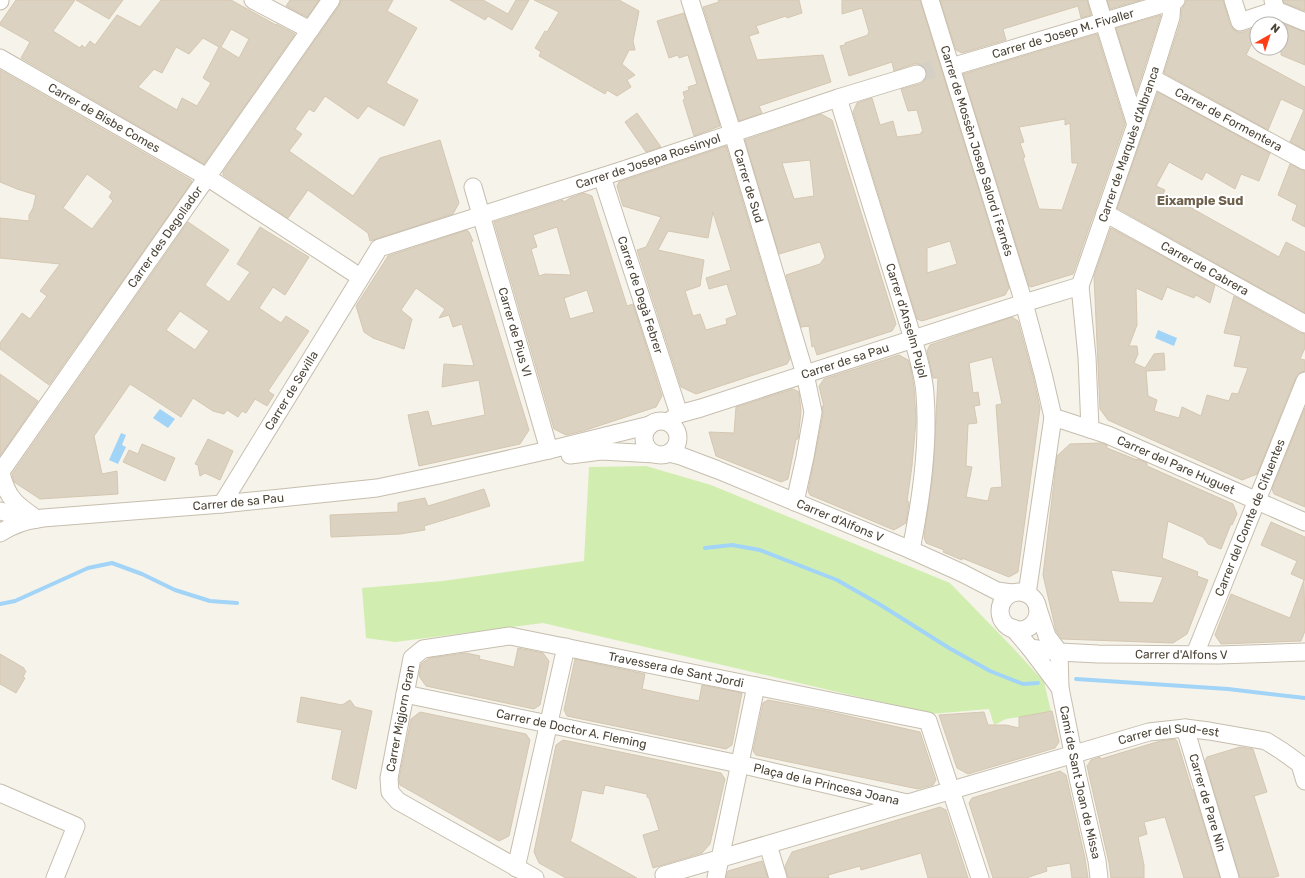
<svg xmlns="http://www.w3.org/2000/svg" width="1305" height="878" font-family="Rubik,sans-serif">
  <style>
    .green { fill: #d1eeb0 }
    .water { fill: #a2d4f7 }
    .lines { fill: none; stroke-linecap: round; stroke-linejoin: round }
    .stream { stroke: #a2d4f7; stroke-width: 4 }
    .building { fill: #dcd2c1; stroke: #d5c7b1; fill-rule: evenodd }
    .minor-tunnel { stroke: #d4d0c6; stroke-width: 17; stroke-dasharray: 17 8; stroke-linecap: butt }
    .minor-casing { stroke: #c6beae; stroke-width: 19 }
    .minor { stroke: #fff; stroke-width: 17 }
    .labels { text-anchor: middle; stroke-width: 4; stroke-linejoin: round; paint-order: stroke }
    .street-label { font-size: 12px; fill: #4b4437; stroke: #fff }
    .neighbourhood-label { font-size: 13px; font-weight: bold; fill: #6f624d; stroke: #fff }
  </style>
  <rect width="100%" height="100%" fill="#f6f3ea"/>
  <!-- green -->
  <path class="green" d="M646,466L711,485L950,583L1016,651L1044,682L1051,711L1027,716L1006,719L994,725L989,709L931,714L543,623L395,642L366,638L362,588L443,581L584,561L589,467Z"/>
  <!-- water -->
  <path class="water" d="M1158,330L1177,338L1174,346L1155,338Z
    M160,409L175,419L168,428L153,418Z
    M121,433L126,435L122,445L126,447L118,464L109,460Z"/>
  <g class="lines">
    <!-- stream -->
    <path class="stream" d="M705,548L732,545L760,550L837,580L879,604L949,648L990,671L1023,684L1038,683
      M0,604L15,601L88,568L112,563L142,574L175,590L210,601L237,603
      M1076,679L1228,689L1305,698"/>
  </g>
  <!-- building -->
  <path class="building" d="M16,0H75L53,31L80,48L82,45L85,48L90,41L95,45L117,15L140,27L161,0H231L276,25V24L295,34L204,164L21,58L30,42L0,25V23ZM231,29L249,39L239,58L221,47ZM203,38L219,47L203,78L211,83L197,106L182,98L177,110L138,87L154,69L162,73L176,47L189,54Z
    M76,0H123L109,19Z
    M290,0H319L307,17L286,6Z
    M341,0H393L387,11L417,28L386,83L418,100L404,126L368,106L358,119L325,96L314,112L309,109L295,129L302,134L289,151L353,196L380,158L440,140L459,203L453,214L370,241L368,233L308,190L288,218L223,175V172L339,6Z
    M450,0H483L508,14L516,0H529L512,30L488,16L485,20Z
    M534,0H619L639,11L633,41L635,50H629L622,64L635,75L627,80L631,87L617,96L607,90L605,94L539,56L541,52L535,48L545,31L547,32L559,12Z
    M718,0H799L802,13L787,18L786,16L756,26L759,33L749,36L757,60L823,55L831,82L759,106L762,113L739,121L703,7L719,2Z
    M842,0H920L1009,288L1005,295L922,321L917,319L853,112L857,103L872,98L880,125L893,121L897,137L921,134V132H923L917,110L908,111L901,89L920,84L924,81L927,77V71L924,67L919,64H914L894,71L892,62L849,76L840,46L845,45V43L868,35V33L869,32L862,8L842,14ZM950,241L957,264L927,273V248Z
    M940,0H1087L1091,15L1081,18L1078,6L1003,29L1006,40L962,53L956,50Z
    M1107,0H1141L1110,9Z
    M1186,0H1223L1230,25L1234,30L1238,32H1243L1257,27V45L1252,43L1246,55L1305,87V150L1290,142L1304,110L1281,99L1268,130L1164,73L1181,20V10L1186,3Z
    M1283,0H1305V11L1284,3Z
    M684,13L720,126L694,136L683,100L685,99L683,92L689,90L688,87L697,84L688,55L679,58L678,55L669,58L657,21Z
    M1161,15L1142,75L1136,93L1116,28Z
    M1276,21L1305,32V65L1281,55V24H1266Z
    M1097,34L1125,124L1073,274L1031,287L1029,286L963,74ZM1065,119V125L1070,123L1072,163H1078L1062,210L1039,209L1023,158L1025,157L1020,143L1024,142L1019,127Z
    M0,70L191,180L192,182L49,385L0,349V343L22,313L30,319L47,296L40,291L60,264L0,258V218L29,221V215L33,208L36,195L17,189L0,182ZM87,174L112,192L109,197L113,201L92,229L63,208Z
    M1158,92L1270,153L1259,181L1241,174L1235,189L1206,172L1202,180L1169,162L1156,186L1165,190L1163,194L1185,207L1186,205L1279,257L1286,242L1305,252V313L1117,208Z
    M637,113L661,147L646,152L625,122Z
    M821,114L832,120L896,324L892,331L817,355L814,346L812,347L809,326L801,327L786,275L820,264L825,257L820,242L779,254L745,140ZM810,160L814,196L794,199L782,163Z
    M726,146L790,359L787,364L696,394L681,387L637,250L646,247L661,217L623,206L617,186L619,182ZM713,212L731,270L706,278L709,289L727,284L737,315L726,319L727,324L706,330L700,314L693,316L685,291L700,286L704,260L658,250L668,231L708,238Z
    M1290,164L1305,171V227L1292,220L1297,205L1278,195Z
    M584,193L592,196L627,306L633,304L662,396L656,407L583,431L566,435L554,429L494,222L563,200L564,202L570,198ZM557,227L571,275L545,274L539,276L531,249L537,247L533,235ZM587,290L594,312L570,319L564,298Z
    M188,222L229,250L205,285L229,302L250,272L237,264L260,227L309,257L285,295L273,287L259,308L281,323L286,316L309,331L268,391L274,395L267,406L255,399L246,413L242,411L238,417L227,410L224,414L213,411L193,398L181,417L130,384L94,436L102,474L117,471L118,494L40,499L14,482L12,474ZM180,311L209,331L195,350L166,330Z
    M1111,228L1215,285L1210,303L1196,295L1194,298L1167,287L1162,300L1136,288L1137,325L1129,346H1137L1138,354L1134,363L1145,368L1154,354L1164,353L1165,370L1146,371L1148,396L1157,400L1154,411L1179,418L1182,407L1201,416L1207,395L1229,401L1232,393L1238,394L1248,368L1234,366L1241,336L1224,333L1234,296L1300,333L1305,334V348L1300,359L1305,360V371L1299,373L1296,377L1257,474L1242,480L1108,420L1100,409L1094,276Z
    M467,230L469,232L473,241L471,242L529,430L520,444L419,466L408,415L428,411L432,426L485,415L479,380L442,387L444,364L474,366L462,324L453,327L449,315L439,318L445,309L416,288L401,310L412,319L404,349L373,338L364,332L356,306L388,256Z
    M1012,317L1018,321L1033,376L1040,408L1018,572L1009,577L962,558V560L943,552L944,550L926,543L924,537L933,473L938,378H933L927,351L930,345ZM992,357L1002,404L996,405L1002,487L991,488L988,501L966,497L972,467L966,466L968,424L977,423L974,406L980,405L978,392L973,393L969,363Z
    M899,355L908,360L911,369L914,388L916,420L912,466L907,501L909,502L906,523L894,530L810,495L808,491L823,414L822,406L824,407L819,386L824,379Z
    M0,374L38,401L0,456Z
    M793,389L799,392L801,411L798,439H796L788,479L781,482L716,456L709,432L734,433L736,407Z
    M1305,408V507L1274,494L1272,489Z
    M208,439L233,451L220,480L205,473L200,476L198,465L195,464Z
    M1100,443L1107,445V448L1137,460V459L1147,463V466L1233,504L1237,514L1232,525L1231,524L1221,549L1208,544L1203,537L1168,521L1162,558L1198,572L1197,576L1208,580L1187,634L1173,643L1062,639L1056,631L1043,575L1057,456L1070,444ZM1111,570L1163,577L1153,603L1119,602Z
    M142,444L175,458L165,481L123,462L129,450L138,454Z
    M484,489L490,506L424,526L425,530L400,534L331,537L330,515L398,512V503L425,498L428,506Z
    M1271,522L1305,537V580L1291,574L1297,561L1261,545Z
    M1304,580L1305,631L1301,641L1221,644L1215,635L1231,594L1290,618Z
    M518,648L543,653L549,661L540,705L534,709L426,686L419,676L421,664L429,658L466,653L480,656L479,659L514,667Z
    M0,654L24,668V669L26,671L23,677L25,678L16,693L0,684Z
    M575,659L645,674L642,689L674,696L699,701L702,685L742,693L732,745L726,749L567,716L564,710Z
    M301,697L342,705L350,700L355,707L372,711L356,789L332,779L342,730L297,722Z
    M768,700L826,711L920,732L936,780L933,785L918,789L756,755L753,751L763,703Z
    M1052,711L1059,742L1055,748L968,774L957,768L939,715L984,712L988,725H1006L1019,728V717Z
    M420,712L526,734L530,740L509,836L499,841L400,785L399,779L411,719Z
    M1175,739L1177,741L1192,790L1193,789L1220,878H1184L1165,817L1144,822L1147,834L1138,837L1144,865V878H1111L1109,863L1087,766L1091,760L1100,757L1101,759L1160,741Z
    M563,740L721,773L725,779L710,844L702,853L653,868L643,835L659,830L649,798L647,797V794L605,785L603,794L582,790L572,837L570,841L637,878H566L539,863L534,852L556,745Z
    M1240,747L1253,749L1267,792L1254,796L1279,876L1271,878H1240L1205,761L1207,757Z
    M1060,771L1066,775L1085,858L1088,878H1072L1070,863L1046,867L1047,871L1026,878H993L969,803L972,798Z
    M940,807L946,810L968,878H928L921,853L861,870L860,866L828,875L829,878H788L785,866L792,852Z
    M762,861L768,878H726L728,871Z"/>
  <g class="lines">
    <!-- minor-tunnel -->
    <path class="minor-tunnel" d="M917,74L942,66"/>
    <defs>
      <g id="minor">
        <path d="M253,0L310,30"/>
        <path id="s1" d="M690,0L733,134L805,374L813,412L805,457L795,502"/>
        <path id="s2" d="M930,0L1024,303L1043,374L1053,417L1108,435L1305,522"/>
        <path d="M1097,0L1136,125"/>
        <path d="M1233,0L1240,22L1276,10L1273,0"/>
        <path d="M0,1V0"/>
        <path d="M1276,10L1305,22"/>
        <path id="s3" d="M0,58L207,177L360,277"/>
        <path id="s4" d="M951,67L1176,0"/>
        <path id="s5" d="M1152,78L1305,161"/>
        <path id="s6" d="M838,98L913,339C918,357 924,376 925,394C929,446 921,499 911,550"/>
        <path id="s7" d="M602,177L679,414"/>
        <path id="s8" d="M473,187L549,450"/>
        <path id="s9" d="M1105,213L1305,324"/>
        <path id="s10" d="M1080,286L1152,78L1171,17L1172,1"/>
        <circle cx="661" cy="438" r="17"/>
        <path id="s11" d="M668,422L679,414L701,408L1024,303L1080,286L1087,357L1090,429"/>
        <path id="s12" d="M669,453L681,456L718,470L911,550L962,573L997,591L1012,593"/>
        <path d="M570,455L601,451L655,454"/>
        <path id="s13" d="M0,473L331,0"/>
        <path d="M1,473C7,498 16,505 37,519"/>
        <path id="s14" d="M222,504L379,248L620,171L838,98L917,74"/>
        <path d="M0,511L33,519"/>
        <path id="s15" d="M0,533C13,524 28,520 43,518L222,504L377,488L439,475L549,450L650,425"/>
        <circle cx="1019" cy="611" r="19"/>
        <path d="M1027,594L1053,417"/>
        <path id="s16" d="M1038,609L1047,636L1059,652L1060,688L1078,778L1097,861L1099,878"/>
        <path id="s17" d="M1013,628L1030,648L1059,652L1098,654L1218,655L1305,652"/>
        <path d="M1030,648L1060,688"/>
        <path id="s18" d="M1195,654L1305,381"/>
        <path id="s19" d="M405,694L739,764L907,803"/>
        <path id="s20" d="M1185,728L1230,878"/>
        <path d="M0,793L76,826L55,878"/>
        <path d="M768,845L778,878"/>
        <path d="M516,868L566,647"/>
        <path id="s21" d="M664,875L1149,732L1185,728L1209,731L1266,741L1282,751L1300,764L1305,781"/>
        <path id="s22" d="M535,878L398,801L390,792L389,778L412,658L423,649L510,636L928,721L980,878"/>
        <path d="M716,878L756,686"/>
      </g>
    </defs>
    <!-- minor casing -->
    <use href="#minor" class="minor-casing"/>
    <!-- minor -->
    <use href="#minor" class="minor"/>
  </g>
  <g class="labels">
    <!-- street labels -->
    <g class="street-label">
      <text dy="4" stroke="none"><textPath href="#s4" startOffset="117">Carrer de Josep M. Fivaller</textPath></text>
      <text dy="4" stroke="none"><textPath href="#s3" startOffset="120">Carrer de Bisbe Comes</textPath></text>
      <text dy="4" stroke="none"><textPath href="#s5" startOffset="87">Carrer de Formentera</textPath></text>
      <text dy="4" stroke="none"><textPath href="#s10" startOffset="150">Carrer de Marquès d'Albranca</textPath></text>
      <text dy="4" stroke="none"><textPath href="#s2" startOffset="158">Carrer de Mossèn Josep Salord i Farnés</textPath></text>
      <text dy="4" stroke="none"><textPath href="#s14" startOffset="583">Carrer de Josepa Rossinyol</textPath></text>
      <text dy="4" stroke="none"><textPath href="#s1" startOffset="195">Carrer de Sud</textPath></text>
      <text dy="4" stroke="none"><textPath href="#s13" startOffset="288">Carrer des Degollador</textPath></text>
      <text dy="4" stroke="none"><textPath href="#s9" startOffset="114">Carrer de Cabrera</textPath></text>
      <text dy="4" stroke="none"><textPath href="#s7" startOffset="124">Carrer de Degà Febrer</textPath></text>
      <text dy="4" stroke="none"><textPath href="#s6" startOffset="233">Carrer d'Anselm Pujol</textPath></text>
      <text dy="4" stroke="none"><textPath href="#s8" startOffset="151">Carrer de Pius VI</textPath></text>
      <text dy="4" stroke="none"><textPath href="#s11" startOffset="188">Carrer de sa Pau</textPath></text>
      <text dy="4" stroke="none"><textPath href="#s14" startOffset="133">Carrer de Sevilla</textPath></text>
      <text dy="4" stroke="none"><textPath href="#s2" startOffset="567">Carrer del Pare Huguet</textPath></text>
      <text dy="4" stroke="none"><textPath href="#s15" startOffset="242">Carrer de sa Pau</textPath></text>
      <text dy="4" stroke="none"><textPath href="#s18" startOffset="147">Carrer del Comte de Cifuentes</textPath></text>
      <text dy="4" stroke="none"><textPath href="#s12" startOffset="184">Carrer d'Alfons V</textPath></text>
      <text dy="4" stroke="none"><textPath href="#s17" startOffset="178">Carrer d'Alfons V</textPath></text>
      <text dy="4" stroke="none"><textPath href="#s22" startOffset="577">Travessera de Sant Jordi</textPath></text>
      <text dy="4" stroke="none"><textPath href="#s22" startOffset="244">Carrer Migjorn Gran</textPath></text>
      <text dy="4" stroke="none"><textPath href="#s19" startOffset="170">Carrer de Doctor A. Fleming</textPath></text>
      <text dy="4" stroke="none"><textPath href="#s21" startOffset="525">Carrer del Sud-est</textPath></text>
      <text dy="4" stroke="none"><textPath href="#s16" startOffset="181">Camí de Sant Joan de Missa</textPath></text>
      <text dy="4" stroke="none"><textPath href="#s19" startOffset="431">Plaça de la Princesa Joana</textPath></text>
      <text dy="4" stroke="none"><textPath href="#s20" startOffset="78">Carrer de Pare Nin</textPath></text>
    </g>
    <!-- neighbourhood labels -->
    <g class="neighbourhood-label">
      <text x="1200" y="205">Eixample Sud</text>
    </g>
  </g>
  <!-- north arrow -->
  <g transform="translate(1269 36) rotate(39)"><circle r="19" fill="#ffffff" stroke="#b7b4af"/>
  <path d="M0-3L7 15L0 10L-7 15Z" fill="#ff3e18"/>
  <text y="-6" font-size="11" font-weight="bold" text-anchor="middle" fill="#4b4437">N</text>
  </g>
</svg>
